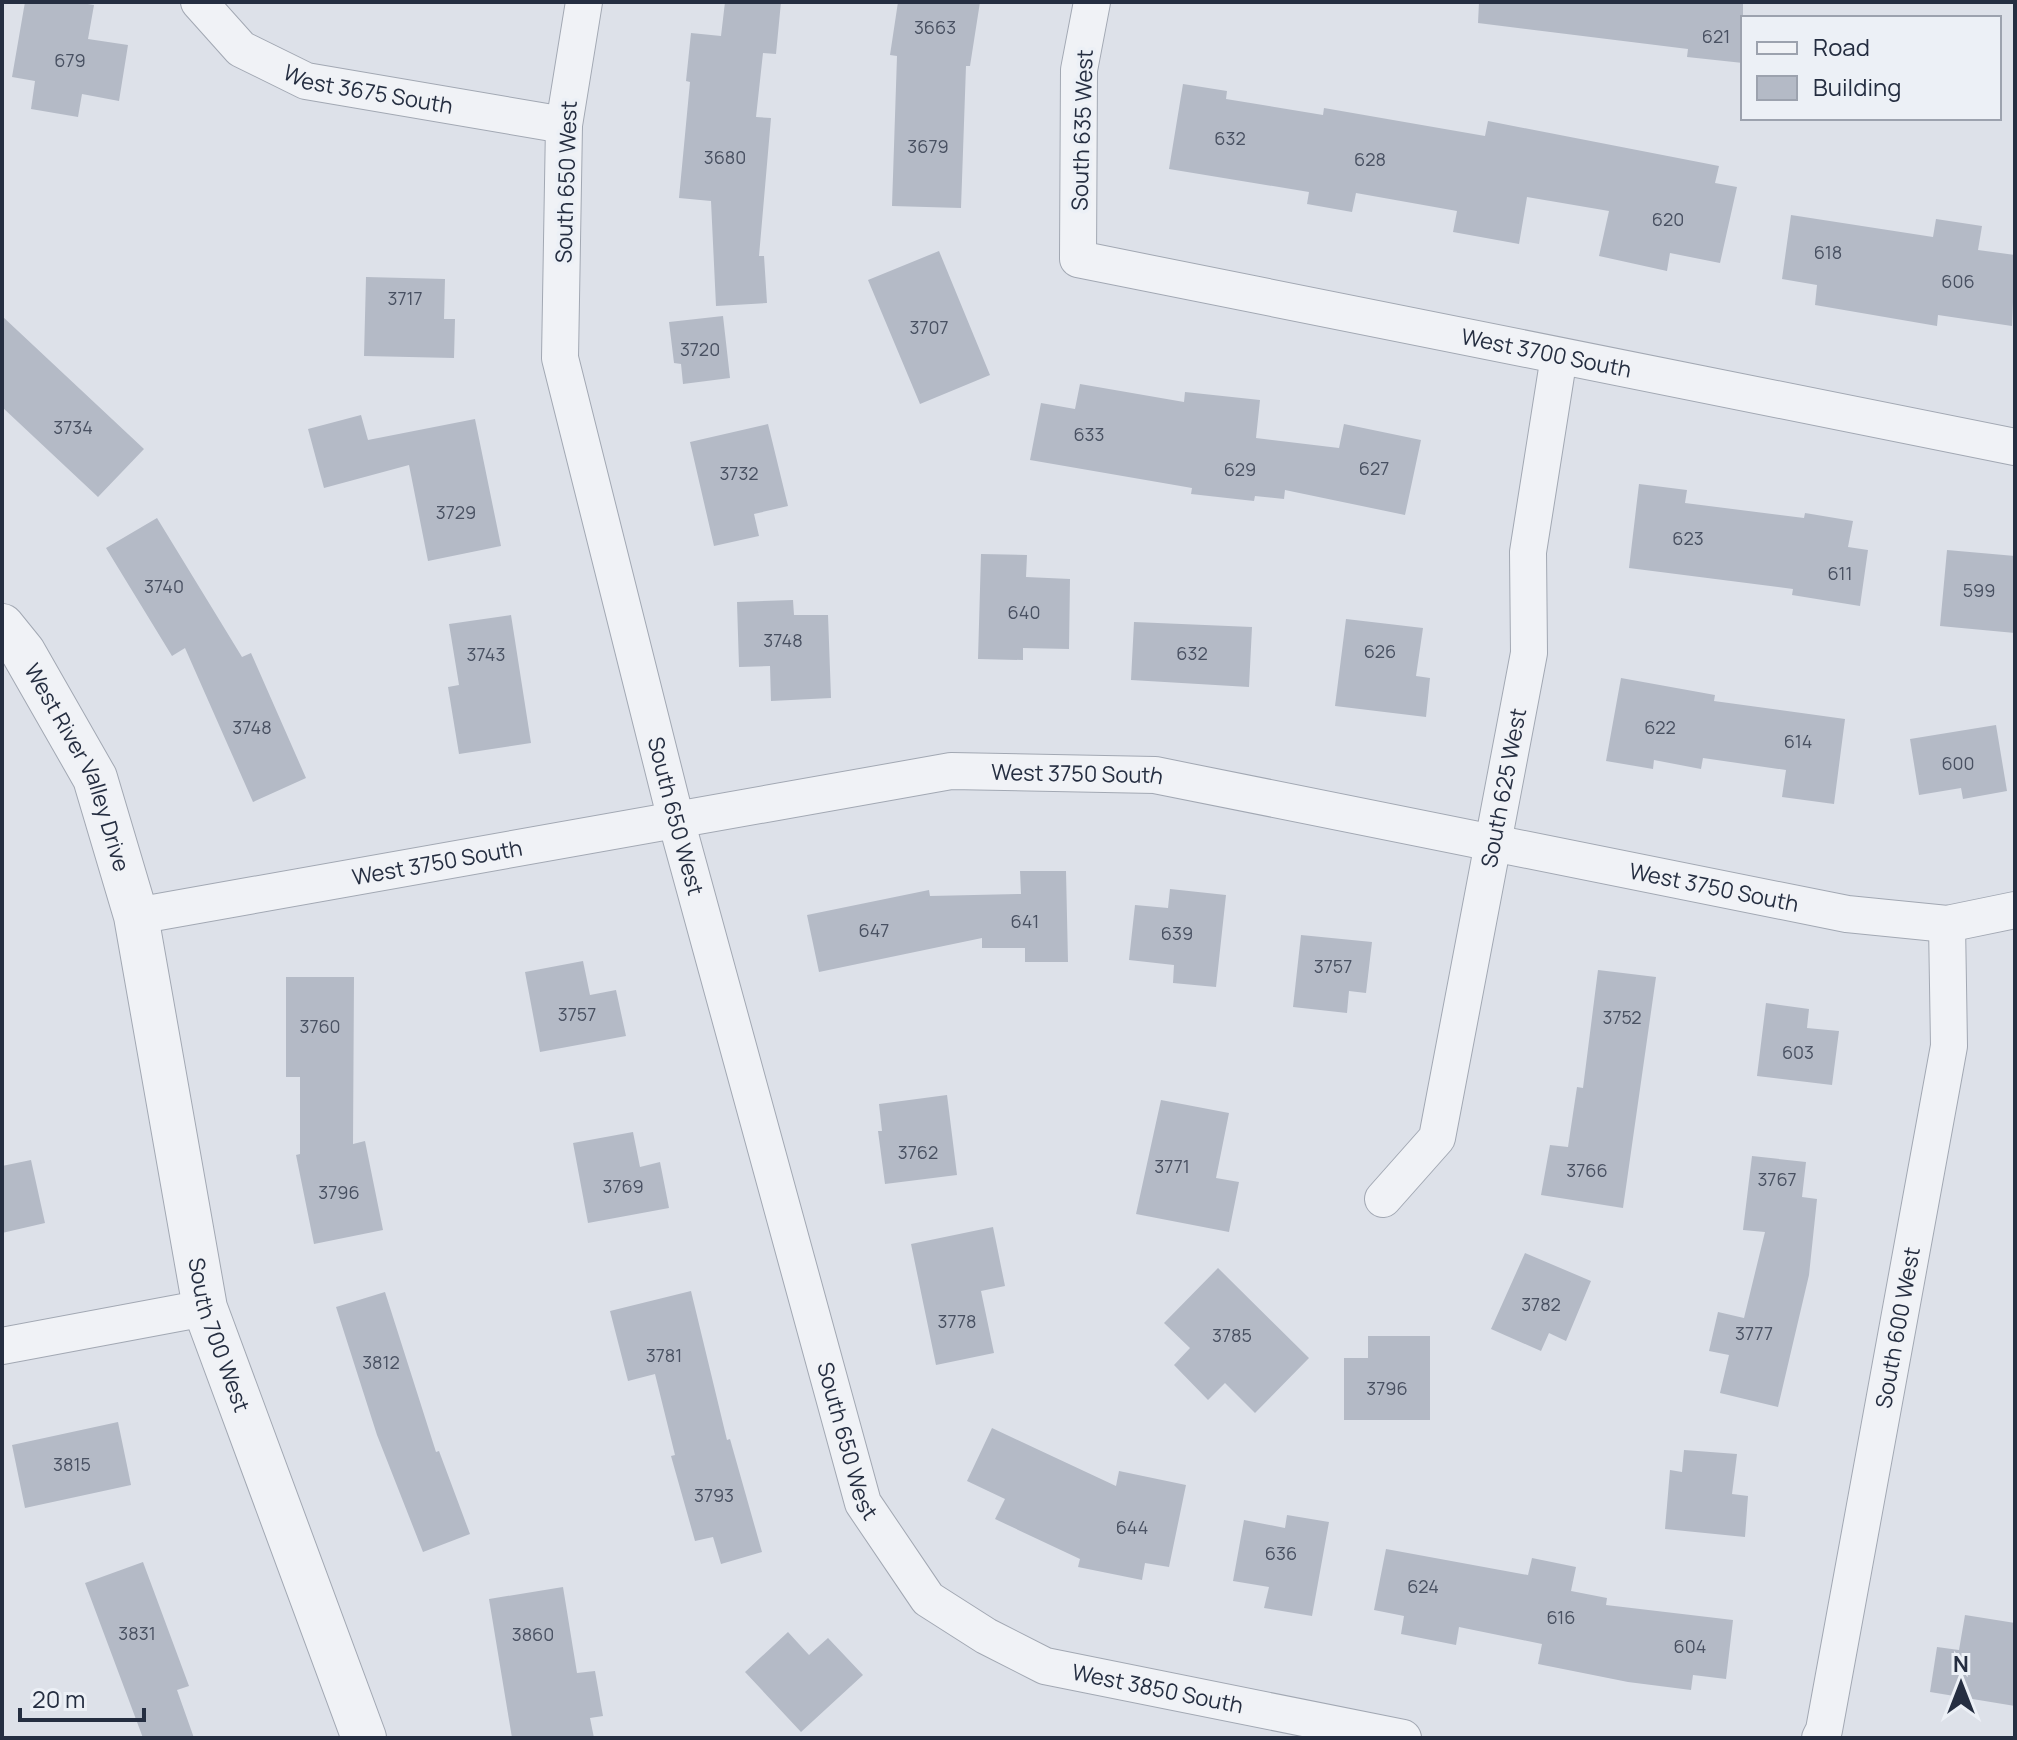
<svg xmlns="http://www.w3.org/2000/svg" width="2017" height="1740" font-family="Manrope,sans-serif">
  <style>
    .building { fill: #b4bac6 }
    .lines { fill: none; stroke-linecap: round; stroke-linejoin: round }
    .minor-casing { stroke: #a2a8b3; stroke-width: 38 }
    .tertiary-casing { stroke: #a2a8b3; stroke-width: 46 }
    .minor { stroke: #f0f2f6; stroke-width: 36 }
    .tertiary { stroke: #f0f2f6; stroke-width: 44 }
    .labels { text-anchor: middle; stroke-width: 7; stroke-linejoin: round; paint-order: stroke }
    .number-label { font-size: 18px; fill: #495162 }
    .street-label { font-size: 22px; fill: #252e41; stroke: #ecf0f6 }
  </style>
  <rect width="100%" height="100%" fill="#dde1e9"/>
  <!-- building -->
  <path class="building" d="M25,2H75L94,5L88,39L128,45L119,101L82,94L78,117L31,109L35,81L12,77Z
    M725,2H781L776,54L763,53L756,117L771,118L759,256H764L767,303L716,306L711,201L679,198L690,82L686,81L691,33L721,36Z
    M898,2H980L970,66H966L961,208L892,206L897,56L890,55Z
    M1479,2H1743V63L1687,57L1688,49L1478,23Z
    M1183,84L1227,91L1226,99L1323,115L1324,108L1485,136L1488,121L1719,166L1715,183L1737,187L1720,263L1670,253L1667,271L1599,256L1609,211L1527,197L1519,244L1453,232L1457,211L1356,193L1352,212L1307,204L1309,192L1169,169Z
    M1791,215L1933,237L1936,219L1982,226L1978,250L2015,255L2012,326L1938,315L1937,326L1815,305L1817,285L1782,279Z
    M939,251L990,375L920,404L868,280Z
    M366,277L445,279L444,319H455L454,358L364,356Z
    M2,316L144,449L98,497L2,407Z
    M723,316L730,378L683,384L681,364L674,363L669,322Z
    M1080,384L1184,402L1185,392L1260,400L1256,438L1339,448L1344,424L1421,440L1405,515L1285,490L1284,499L1255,496L1254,501L1191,494L1192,488L1030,460L1041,403L1075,409Z
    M361,415L368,440L475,419L501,546L428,561L409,465L324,488L308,429Z
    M768,424L788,506L754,514L759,536L714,546L690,442Z
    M1639,484L1687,490L1685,503L1804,518L1805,513L1853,521L1848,547L1868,550L1860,606L1792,595L1793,589L1629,568Z
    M157,518L242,657L251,653L306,778L253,802L185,648L172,656L106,548Z
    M1947,550L2015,556V633L1940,626Z
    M981,554L1027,555L1026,577L1070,579L1069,649L1023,648V660L978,659Z
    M793,600L794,615H828L831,698L771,701L770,666L739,667L737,602Z
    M511,615L531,743L459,754L448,687L459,685L449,624Z
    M1346,619L1423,628L1416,676L1430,678L1426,717L1335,706Z
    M1134,622L1252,627L1249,687L1131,680Z
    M1621,678L1715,695L1714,701L1845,719L1834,804L1782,797L1786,770L1703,758L1701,769L1654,760L1653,769L1606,761Z
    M1996,725L2007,791L1963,799L1961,788L1919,795L1910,739Z
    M1020,871H1066L1068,962H1025V948H982V938L819,972L807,915L929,890L930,896L1021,894Z
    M1170,889L1226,895L1216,987L1173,983L1174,965L1129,960L1135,905L1168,908Z
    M1301,935L1372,942L1366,993L1349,991L1347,1013L1293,1007Z
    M583,961L590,995L616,990L626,1036L540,1052L525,972Z
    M1598,970L1656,977L1623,1208L1541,1195L1550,1145L1568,1147L1577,1087L1583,1088Z
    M286,977H354L353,1144L365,1141L383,1230L314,1244L296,1155L300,1154V1077H286Z
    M1766,1003L1809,1009L1807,1028L1839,1031L1832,1085L1757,1076Z
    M947,1095L957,1175L885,1184L878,1131H882L879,1104Z
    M1161,1100L1229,1113L1216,1178L1239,1182L1229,1232L1136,1214Z
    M633,1132L640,1167L660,1162L669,1208L588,1223L573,1143Z
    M1752,1156L1806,1162L1802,1197L1817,1199L1809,1275L1778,1407L1720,1393L1729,1355L1709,1351L1718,1312L1744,1318L1765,1232L1743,1230Z
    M31,1160L45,1223L2,1233V1166Z
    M993,1227L1005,1286L981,1291L994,1353L936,1365L911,1244Z
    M1525,1253L1591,1281L1566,1341L1549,1333L1541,1351L1491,1329Z
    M1218,1268L1309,1358L1255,1413L1225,1383L1208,1400L1174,1365L1190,1348L1164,1323Z
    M691,1291L727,1440L730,1439L762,1552L721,1564L713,1537L695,1541L671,1456L675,1455L655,1374L628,1381L610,1311Z
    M385,1292L436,1452L439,1451L470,1534L423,1552L377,1435L336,1307Z
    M1368,1336H1430V1420H1344V1358H1368Z
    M118,1422L131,1485L25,1508L12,1445Z
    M992,1428L1116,1486L1119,1471L1186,1485L1169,1567L1145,1563L1142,1580L1078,1567L1080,1559L995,1519L1005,1499L967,1481Z
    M1684,1450L1737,1454L1732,1494L1748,1496L1745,1537L1665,1529L1670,1470L1682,1472Z
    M1287,1515L1329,1522L1312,1616L1264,1608L1269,1587L1233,1581L1244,1520L1285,1528Z
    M1386,1549L1528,1575L1532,1558L1576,1567L1571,1591L1607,1598L1606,1605L1733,1620L1726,1679L1693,1675L1691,1690L1628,1682L1538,1664L1542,1644L1459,1627L1456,1645L1401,1634L1404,1616L1374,1610Z
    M143,1562L189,1686L177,1690L194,1738H143L85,1583Z
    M563,1587L577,1673L595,1671L603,1716L590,1718L594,1738H512L489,1599Z
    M1965,1615L2015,1623V1706L1930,1692L1937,1647L1959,1650Z
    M788,1632L809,1655L828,1638L863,1675L801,1732L745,1672Z"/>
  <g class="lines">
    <defs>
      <g id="minor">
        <path id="s1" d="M199,2L241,49L306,81L564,125"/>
        <path id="s2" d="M584,2L564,125L560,358L676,820L863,1503L928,1599L986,1636L1045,1666L1403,1738"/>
        <path id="s3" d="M1092,2L1079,70L1078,259L2015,447"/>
        <path id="s4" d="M136,916L951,771L1155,775L1847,914L1947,924L2015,910"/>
        <path id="s5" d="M1383,1199L1437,1138L1529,653L1528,552L1559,356"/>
        <path d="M2,1346L205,1308"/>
        <path id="s6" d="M1820,1738L1824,1730L1949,1046L1947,924"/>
      </g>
      <g id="tertiary">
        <path id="s7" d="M2,626L23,652L95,778L136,916L205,1308L364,1738"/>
      </g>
    </defs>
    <!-- minor casing -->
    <use href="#minor" class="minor-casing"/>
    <!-- tertiary casing -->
    <use href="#tertiary" class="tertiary-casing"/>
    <!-- minor -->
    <use href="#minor" class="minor"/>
    <!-- tertiary -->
    <use href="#tertiary" class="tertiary"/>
  </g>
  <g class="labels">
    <!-- number labels -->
    <g class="number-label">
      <text x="935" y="34">3663</text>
      <text x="1716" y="43">621</text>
      <text x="70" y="67">679</text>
      <text x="1230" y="145">632</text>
      <text x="928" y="153">3679</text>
      <text x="725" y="164">3680</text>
      <text x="1370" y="166">628</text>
      <text x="1668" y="226">620</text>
      <text x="1828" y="259">618</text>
      <text x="1958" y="288">606</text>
      <text x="405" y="305">3717</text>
      <text x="929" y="334">3707</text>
      <text x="700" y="356">3720</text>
      <text x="73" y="434">3734</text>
      <text x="1089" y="441">633</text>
      <text x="1374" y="475">627</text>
      <text x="1240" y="476">629</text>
      <text x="739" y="480">3732</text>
      <text x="456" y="519">3729</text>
      <text x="1688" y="545">623</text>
      <text x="1840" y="580">611</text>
      <text x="164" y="593">3740</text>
      <text x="1979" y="597">599</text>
      <text x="1024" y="619">640</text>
      <text x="783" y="647">3748</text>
      <text x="1380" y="658">626</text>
      <text x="1192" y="660">632</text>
      <text x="486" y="661">3743</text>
      <text x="252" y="734">3748</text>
      <text x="1660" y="734">622</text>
      <text x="1798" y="748">614</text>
      <text x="1958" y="770">600</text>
      <text x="1025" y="928">641</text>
      <text x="874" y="937">647</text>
      <text x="1177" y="940">639</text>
      <text x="1333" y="973">3757</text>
      <text x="577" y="1021">3757</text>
      <text x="1622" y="1024">3752</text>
      <text x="320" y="1033">3760</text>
      <text x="1798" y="1059">603</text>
      <text x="918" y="1159">3762</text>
      <text x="1172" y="1173">3771</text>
      <text x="1587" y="1177">3766</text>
      <text x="1777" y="1186">3767</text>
      <text x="623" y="1193">3769</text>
      <text x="339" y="1199">3796</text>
      <text x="1541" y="1311">3782</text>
      <text x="957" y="1328">3778</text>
      <text x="1754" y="1340">3777</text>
      <text x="1232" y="1342">3785</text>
      <text x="664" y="1362">3781</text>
      <text x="381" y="1369">3812</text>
      <text x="1387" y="1395">3796</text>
      <text x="72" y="1471">3815</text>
      <text x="714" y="1502">3793</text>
      <text x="1132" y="1534">644</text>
      <text x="1281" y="1560">636</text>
      <text x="1423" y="1593">624</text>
      <text x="1561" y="1624">616</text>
      <text x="137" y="1640">3831</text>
      <text x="533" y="1641">3860</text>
      <text x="1690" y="1653">604</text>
    </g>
    <!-- street labels -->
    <g class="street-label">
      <text dy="8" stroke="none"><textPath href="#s1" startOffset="198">West 3675 South</textPath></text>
      <text transform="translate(1082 130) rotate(-88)" y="8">South 635 West</text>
      <text transform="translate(566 182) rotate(-88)" y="8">South 650 West</text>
      <text dy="8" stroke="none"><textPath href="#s3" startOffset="736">West 3700 South</textPath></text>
      <text dy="8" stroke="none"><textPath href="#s7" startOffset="162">West River Valley Drive</textPath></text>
      <text dy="8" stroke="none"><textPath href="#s4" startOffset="954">West 3750 South</textPath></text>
      <text dy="8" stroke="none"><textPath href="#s5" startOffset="438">South 625 West</textPath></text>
      <text dy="8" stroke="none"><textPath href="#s2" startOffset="830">South 650 West</textPath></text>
      <text dy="8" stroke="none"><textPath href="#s4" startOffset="306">West 3750 South</textPath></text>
      <text dy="8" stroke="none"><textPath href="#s4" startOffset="1602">West 3750 South</textPath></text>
      <text dy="8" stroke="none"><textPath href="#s6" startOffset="418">South 600 West</textPath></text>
      <text dy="8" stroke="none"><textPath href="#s7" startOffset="750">South 700 West</textPath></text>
      <text dy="8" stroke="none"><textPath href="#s2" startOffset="1478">South 650 West</textPath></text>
      <text dy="8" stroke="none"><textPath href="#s2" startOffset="1908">West 3850 South</textPath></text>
    </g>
  </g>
  <!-- border -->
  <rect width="2017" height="1740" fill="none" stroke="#252e41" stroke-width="8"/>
  <!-- legend -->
  <rect x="1741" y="16" width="260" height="104" fill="#ecf0f6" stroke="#9ca2ae" stroke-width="2"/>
  <rect x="1757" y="42" width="40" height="12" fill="#f0f2f6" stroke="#9ca2ae" stroke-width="2"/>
  <text x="1813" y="56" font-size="24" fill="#252e41">Road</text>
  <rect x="1757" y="76" width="40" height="24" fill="#b4bac6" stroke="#9ca2ae" stroke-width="2"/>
  <text x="1813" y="96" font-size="24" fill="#252e41">Building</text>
  <!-- north arrow -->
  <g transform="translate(1961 1684)" stroke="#ecf0f6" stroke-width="6" paint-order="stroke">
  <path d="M0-6L14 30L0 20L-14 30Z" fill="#252e41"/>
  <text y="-12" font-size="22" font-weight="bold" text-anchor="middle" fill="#252e41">N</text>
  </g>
  <!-- scale -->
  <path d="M20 1708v12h124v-12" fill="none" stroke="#252e41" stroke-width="4"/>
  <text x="32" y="1708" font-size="24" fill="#252e41" stroke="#ecf0f6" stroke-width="6" paint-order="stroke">20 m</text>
</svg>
